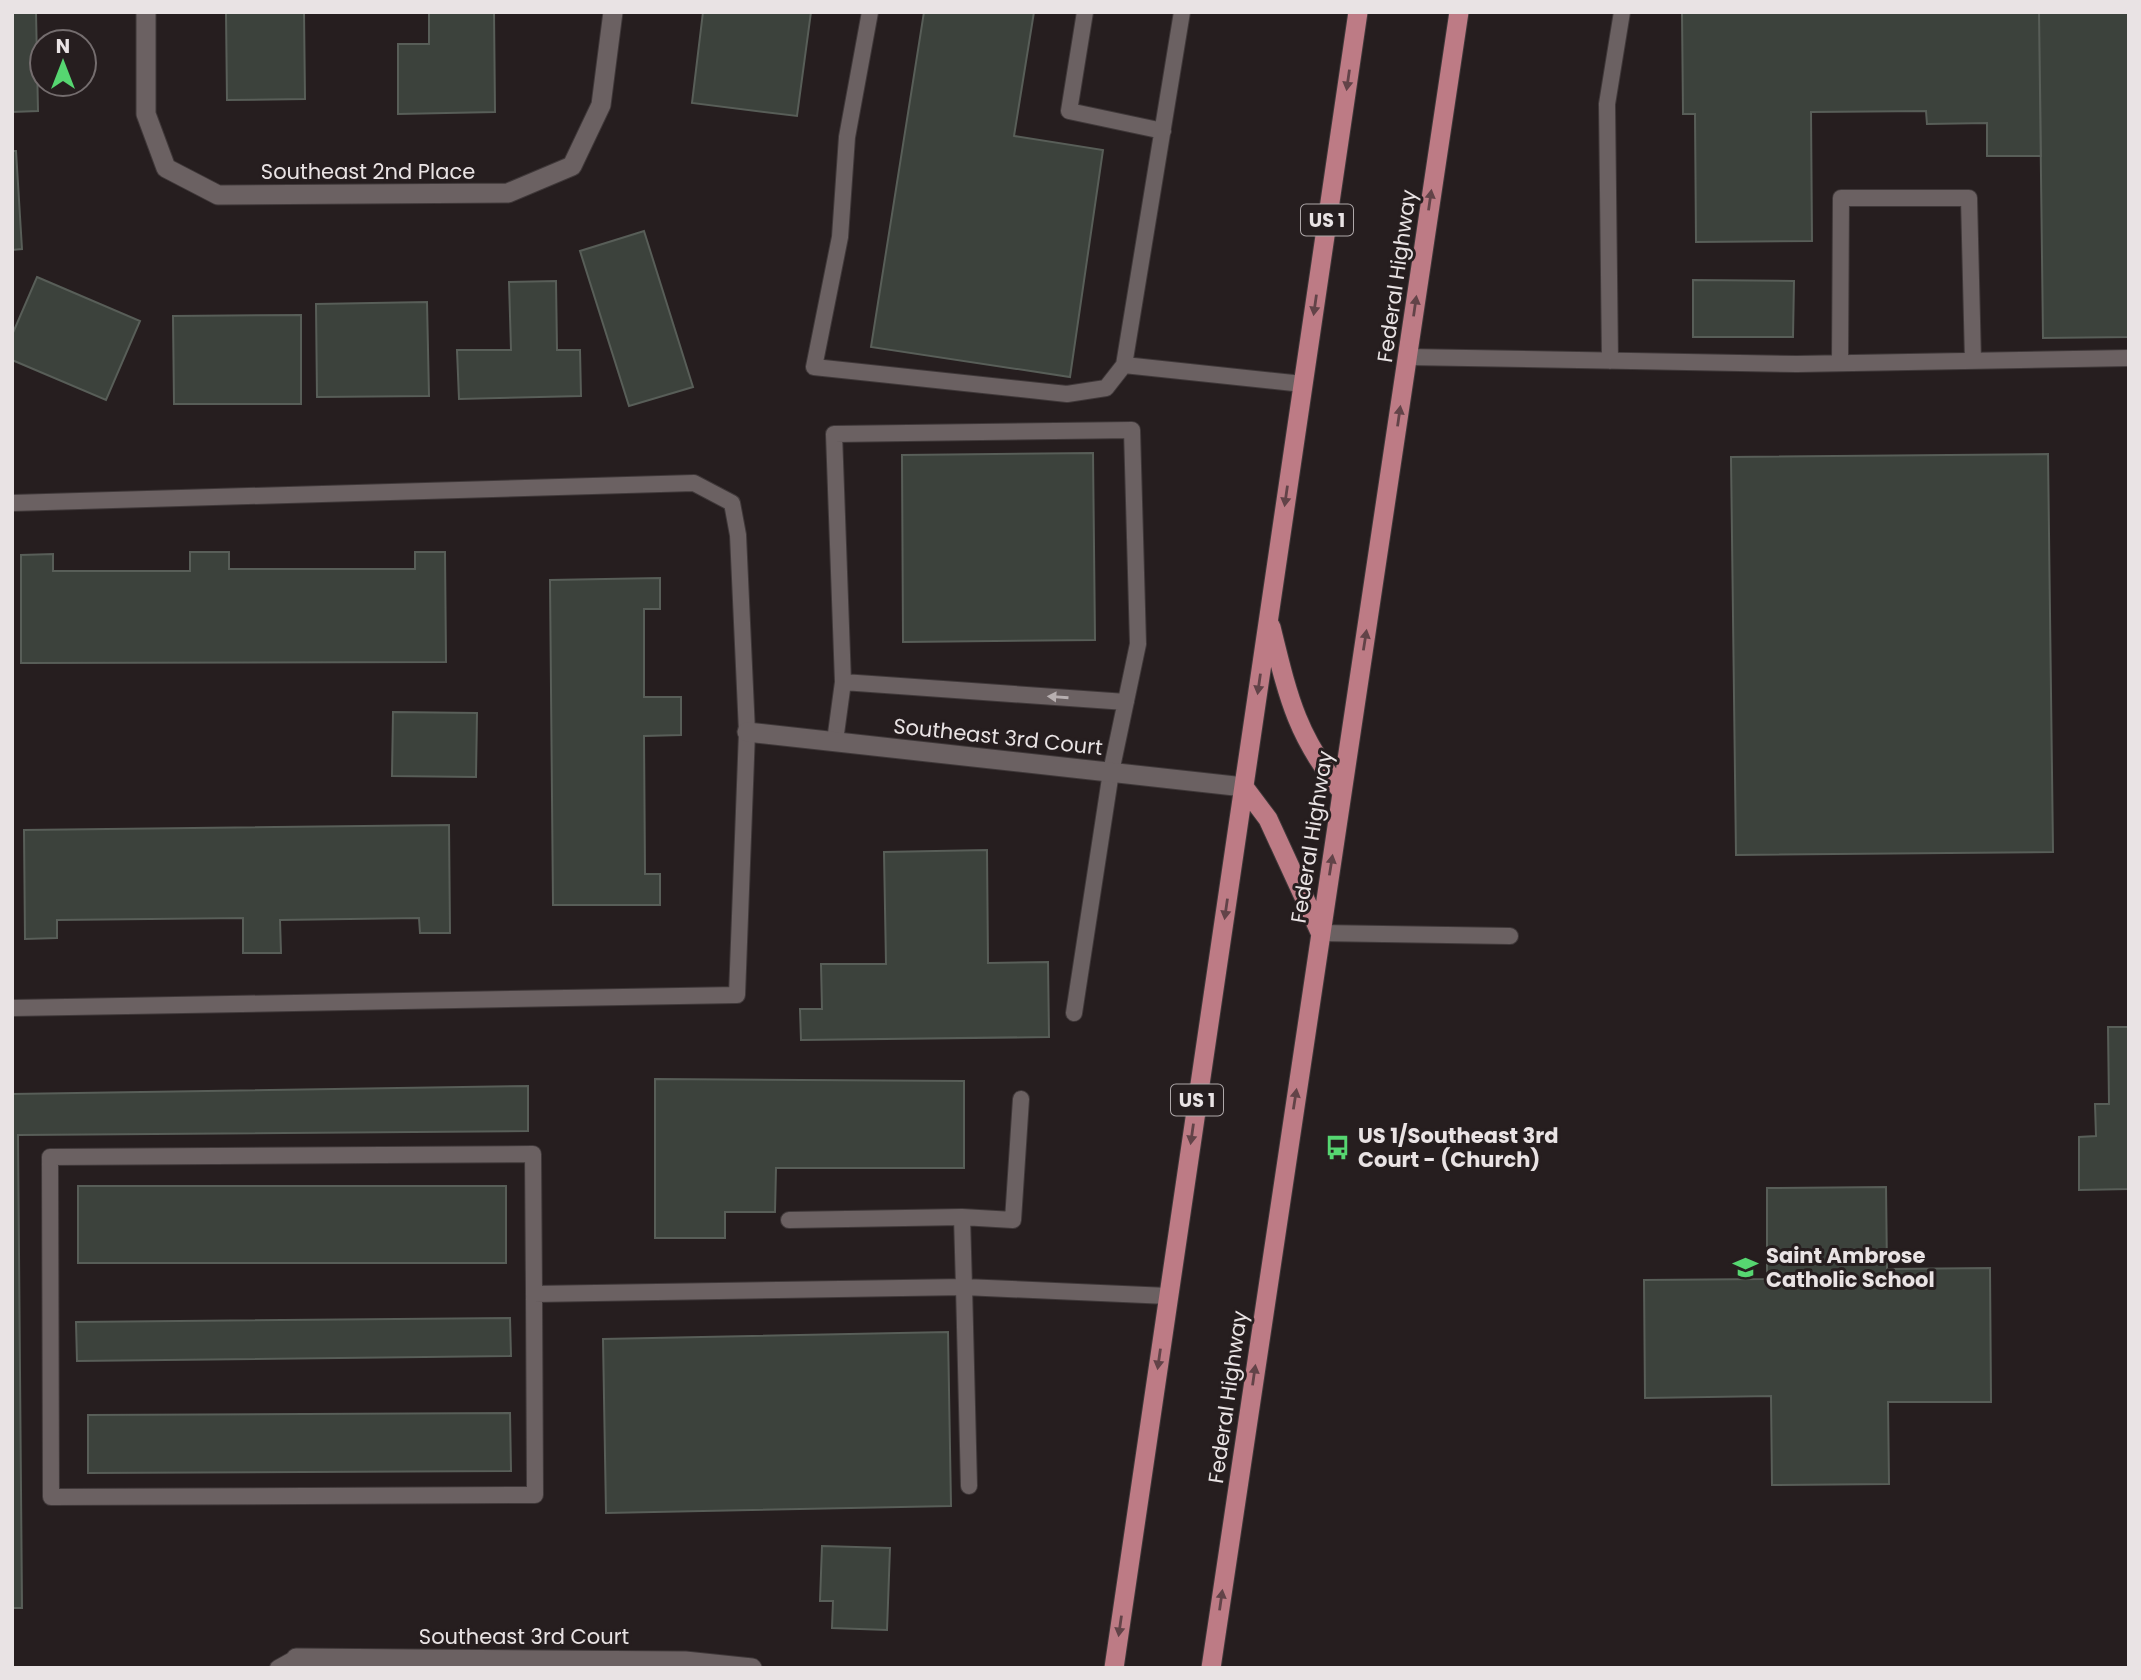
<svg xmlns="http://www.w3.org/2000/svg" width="2141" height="1680" font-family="Poppins,sans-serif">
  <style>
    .building { fill: #3c423c; stroke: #585e58; stroke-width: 2 }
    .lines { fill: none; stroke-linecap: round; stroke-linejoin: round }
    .service-casing { stroke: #3f3839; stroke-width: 18 }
    .minor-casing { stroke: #3f3839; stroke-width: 21 }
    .primary-casing { stroke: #3f3839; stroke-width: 21 }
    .service { stroke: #6b6162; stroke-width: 16 }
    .minor { stroke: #6b6162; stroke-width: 19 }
    .primary { stroke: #bd7b85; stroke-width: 19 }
    .oneway { fill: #624348 }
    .oneway2 { fill: #b7afb0 }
    .labels { text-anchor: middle; stroke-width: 6; stroke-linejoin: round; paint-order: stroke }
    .shield { fill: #261e1f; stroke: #aea8a9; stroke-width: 2 }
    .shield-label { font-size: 19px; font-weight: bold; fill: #e9e3e4 }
    .street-label { font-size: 21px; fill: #e9e3e4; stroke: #261e1f }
    .poi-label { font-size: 21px; font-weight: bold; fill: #e9e3e4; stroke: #261e1f; text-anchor: start }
  </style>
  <rect width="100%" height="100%" fill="#261e1f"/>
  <!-- building -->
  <path class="building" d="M12,12H36L38,111L12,112Z
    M226,12H304L305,99L227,100Z
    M429,12H494L495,112L398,114V44H429Z
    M703,12H811L797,116L692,103Z
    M924,12H1034L1014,136L1103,150L1070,377L871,347Z
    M1682,12H2039L2041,156H1987V123L1927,124L1926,111L1811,112L1812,241L1696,242L1695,114H1683Z
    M2039,12H2129V337L2043,338Z
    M12,151H16L22,249L12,250Z
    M644,231L693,387L629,406L580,251Z
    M37,277L140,321L106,400L12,360V335Z
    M1693,280L1794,281L1793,337H1693Z
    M556,281L557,350H580L581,396L459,399L457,350H511L509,282Z
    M427,302L429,396L317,397L316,304Z
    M301,315V404H174L173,316Z
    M1093,453L1095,640L903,642L902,455Z
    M2048,454L2053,852L1736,855L1731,457Z
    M190,552H229V569H415V552H445L446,662L21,663V555L53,554V571H190Z
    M660,578V609H644V697H681V735L644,736L645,874H660V905H553L550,580Z
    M393,712L477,713L476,777L392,776Z
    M449,825L450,933H420L419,918L280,920L281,953H243V918L57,920V938L25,939L24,830Z
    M987,850L988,963L1048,962L1049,1037L801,1040L800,1009H822L821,964H886L884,852Z
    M2108,1027H2129V1189L2079,1190V1137L2096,1136L2095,1104H2109Z
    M655,1079L964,1081V1168H776L775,1212H725V1238H655Z
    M528,1086V1131L18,1135L22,1608H12V1094Z
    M78,1186H506V1263H78Z
    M1886,1187L1887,1269L1990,1268L1991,1402H1888L1889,1484L1772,1485L1771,1396L1645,1398L1644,1280L1767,1279V1188Z
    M510,1318L511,1356L77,1361L76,1322Z
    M948,1332L951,1506L606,1513L603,1339Z
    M510,1413L511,1471L88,1473V1415Z
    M822,1546L890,1548L887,1630L832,1628L833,1601H820Z"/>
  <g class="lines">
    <defs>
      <path id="service" d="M870,12L847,137L840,237L814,367L1067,394L1106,388L1124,365
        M1085,12L1069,111L1163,131
        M1182,12L1124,365L1303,384
        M1408,357L1797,364L2129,358
        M1610,361L1607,104L1622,12
        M1840,363L1841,198H1969L1973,361
        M12,503L694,483L732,503L738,535L747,732L737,995L12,1008
        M843,682L1126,702
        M835,741L843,682L834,434L1132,430L1138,644L1111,772L1074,1013
        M1320,933L1510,936
        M962,1217L1013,1220L1021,1099
        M534,1294L533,1154L50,1157L51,1497L535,1495L534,1294L964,1287L962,1217L789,1220
        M969,1486L964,1287L1168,1296
        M278,1668L296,1658"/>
      <path id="minor" d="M146,12V114L166,168L218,195L508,193L572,166L601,105L613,12
        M747,732L1244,787
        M296,1658L685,1661L752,1668"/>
      <path id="primary" d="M1271,627C1288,696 1296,735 1342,792
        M1244,787L1268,819L1320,932
        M1114,1668L1358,12
        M1211,1668L1459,12"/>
    </defs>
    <!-- service casing -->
    <use href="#service" class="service-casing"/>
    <!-- minor casing -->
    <use href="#minor" class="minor-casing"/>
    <!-- primary casing -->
    <use href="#primary" class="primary-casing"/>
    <!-- service -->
    <use href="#service" class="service"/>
    <!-- minor -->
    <use href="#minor" class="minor"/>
    <!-- primary -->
    <use href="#primary" class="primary"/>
  </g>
  <!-- one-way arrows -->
  <defs><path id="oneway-solid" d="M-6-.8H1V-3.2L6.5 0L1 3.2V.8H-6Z" transform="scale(1.75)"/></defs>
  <g class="oneway">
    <use href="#oneway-solid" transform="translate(1348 80) rotate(98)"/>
    <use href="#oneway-solid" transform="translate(1430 200) rotate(-82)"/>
    <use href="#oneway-solid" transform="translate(1315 305) rotate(98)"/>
    <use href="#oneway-solid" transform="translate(1415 306) rotate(-82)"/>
    <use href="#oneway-solid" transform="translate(1399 416) rotate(-82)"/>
    <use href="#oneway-solid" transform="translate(1286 496) rotate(98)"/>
    <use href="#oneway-solid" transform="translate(1365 640) rotate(-81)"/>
    <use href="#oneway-solid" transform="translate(1259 684) rotate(98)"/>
    <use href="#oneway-solid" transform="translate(1331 865) rotate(-81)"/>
    <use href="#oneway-solid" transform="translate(1226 909) rotate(98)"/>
    <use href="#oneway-solid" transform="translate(1295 1099) rotate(-81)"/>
    <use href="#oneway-solid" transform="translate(1192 1134) rotate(98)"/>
    <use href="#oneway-solid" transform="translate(1159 1359) rotate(98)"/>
    <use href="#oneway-solid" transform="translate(1254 1375) rotate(-82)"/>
    <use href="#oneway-solid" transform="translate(1221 1600) rotate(-82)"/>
    <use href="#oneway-solid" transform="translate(1120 1626) rotate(98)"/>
  </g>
  <use class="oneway2" href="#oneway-solid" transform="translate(1058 697) rotate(-176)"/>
  <!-- icons -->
  <defs>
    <symbol id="bus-bare" viewBox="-9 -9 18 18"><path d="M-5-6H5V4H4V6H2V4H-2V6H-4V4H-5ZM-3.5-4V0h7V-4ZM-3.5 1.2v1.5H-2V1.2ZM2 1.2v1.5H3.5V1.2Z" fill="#56d671" stroke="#261e1f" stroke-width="2.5" paint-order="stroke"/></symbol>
    <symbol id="school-bare" viewBox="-9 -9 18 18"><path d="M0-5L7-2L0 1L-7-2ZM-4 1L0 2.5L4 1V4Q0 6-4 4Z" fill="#56d671" stroke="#261e1f" stroke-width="2.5" paint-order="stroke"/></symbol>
  </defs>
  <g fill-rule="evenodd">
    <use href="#bus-bare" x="1320" y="1130" width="35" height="35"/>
    <use href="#school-bare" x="1728" y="1250" width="35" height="35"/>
  </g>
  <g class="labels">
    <!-- shield labels -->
    <g class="shield">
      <rect x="1301" y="204.5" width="52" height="31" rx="5"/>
      <rect x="1171" y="1084.5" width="52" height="31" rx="5"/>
    </g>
    <g class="shield-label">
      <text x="1327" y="227">US 1</text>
      <text x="1197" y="1107">US 1</text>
    </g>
    <!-- street labels -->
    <g class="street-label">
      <text x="368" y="179">Southeast 2nd Place</text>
      <text transform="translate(1397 276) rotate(-82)" y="7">Federal Highway</text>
      <text transform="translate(998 737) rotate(6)" y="7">Southeast 3rd Court</text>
      <text transform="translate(1312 837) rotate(-81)" y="7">Federal Highway</text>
      <text transform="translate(1228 1397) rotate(-82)" y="7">Federal Highway</text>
      <text x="524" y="1644">Southeast 3rd Court</text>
    </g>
    <!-- poi labels -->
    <g class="poi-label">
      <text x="1358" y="1143">US 1/Southeast 3rd<tspan x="1358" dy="24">Court - (Church)</tspan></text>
      <text x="1766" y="1263">Saint Ambrose<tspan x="1766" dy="24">Catholic School</tspan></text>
    </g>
  </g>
  <!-- border -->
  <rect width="2141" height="1680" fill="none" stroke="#e9e3e4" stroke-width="28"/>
  <!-- north arrow -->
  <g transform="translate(63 63)"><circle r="33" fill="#261e1f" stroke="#746d6e" stroke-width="2"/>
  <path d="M0-5L12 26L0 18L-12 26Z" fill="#56d671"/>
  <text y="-10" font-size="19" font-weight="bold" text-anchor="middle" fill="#e9e3e4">N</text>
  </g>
</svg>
